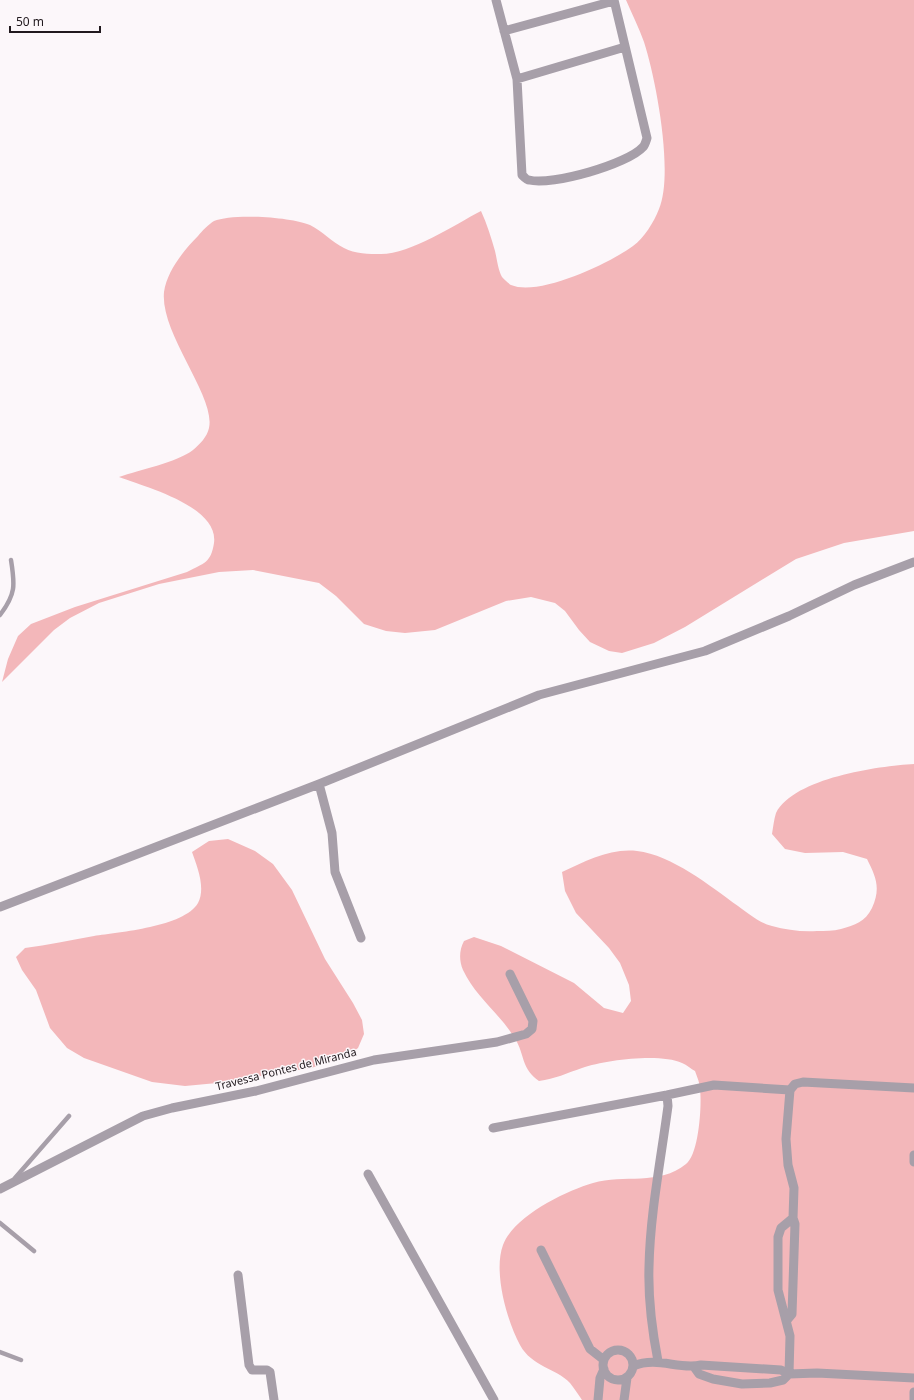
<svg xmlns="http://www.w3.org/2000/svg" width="914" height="1400" font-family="'Noto Sans',sans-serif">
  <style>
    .green { fill: #f3b7ba }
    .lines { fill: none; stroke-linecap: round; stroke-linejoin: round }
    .service { stroke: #a79fa9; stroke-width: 4.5 }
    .minor { stroke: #a79fa9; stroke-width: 9 }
    .labels { text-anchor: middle; stroke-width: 3; stroke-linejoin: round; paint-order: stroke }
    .street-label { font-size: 11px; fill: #21191e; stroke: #fcf7fa }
  </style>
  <rect width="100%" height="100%" fill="#fcf7fa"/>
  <!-- green -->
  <path class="green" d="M626,0H914V531L844,543L796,559L685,627L654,643L622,653L609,651L590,642L579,630L565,611L555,603L531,597L506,601L435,630L405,633L386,631L364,624L336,596L319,583L253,570L219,572L159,584L99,603L70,618L54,630L2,682L8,659L18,636L31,624L75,607L187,572C204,563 211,563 214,543C219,506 145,487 119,477C139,470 178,462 193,450C200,444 207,437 209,428C216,396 160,334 164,292C167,271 184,250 198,236C202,231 209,224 214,221C232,213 292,217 310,225C322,231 332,242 344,248C355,254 369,254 381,254C411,254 454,225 481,211C487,224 491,237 495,251C497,259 498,270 502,277C504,279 509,284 511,285C539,297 610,263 633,246C644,238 654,222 659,209C674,174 656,79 644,42C639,28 632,14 626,0Z
    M914,764V1400H582C578,1394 574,1388 570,1383C556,1368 532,1367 520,1345C507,1321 493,1272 503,1245C513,1217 565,1191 593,1183C624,1174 659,1186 686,1164C699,1154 702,1105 700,1089C700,1083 697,1077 695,1071C691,1069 687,1065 682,1063C660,1053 606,1060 582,1068C567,1073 555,1079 539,1081C522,1069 525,1058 517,1042C502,1015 476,998 463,970C459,961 459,950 464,941L474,937L501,946L574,983L604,1008L623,1013L631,1001L629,985L620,963L609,948L576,913L565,891L562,872C586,861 610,848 637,851C672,855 710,886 738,906C748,913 759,923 772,926C786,930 802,932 817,931C825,931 833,931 841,929C855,925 865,922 872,908C881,888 876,877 867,859L843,852L805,853L785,849L772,834C773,828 774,819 776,813C794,778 878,766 914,764Z
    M228,839L255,851L273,864L292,890L325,959L353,1003L362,1020L364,1034L358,1048L346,1057L311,1068L217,1083L185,1086L152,1082L84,1058L67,1048L50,1028L36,990L22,970L16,957L25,948C48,945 70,940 94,936C119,932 184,927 198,903C206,888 197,866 192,852L209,841Z"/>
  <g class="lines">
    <!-- service -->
    <path class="service" d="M0,615C16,594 15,585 11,560
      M15,1178L69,1116
      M0,1223L34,1251
      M0,1352L21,1360"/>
    <!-- minor -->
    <path class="minor" d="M496,0L517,79L522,175C524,177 527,180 529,180C552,186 628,164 643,147C645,145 646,141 647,138L614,0
      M504,31L614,1
      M517,79L625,47
      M319,784L332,833L335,872L361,938
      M0,907L319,784L539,695L705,651L789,616L854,585L914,562
      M493,1128L667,1095L714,1085L790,1090
      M914,1155V1162
      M368,1174L494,1400
      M0,1189L143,1116L172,1108L256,1091L374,1060L497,1042L526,1034L532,1029L533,1021L510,974
      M541,1250L590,1349L604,1360
      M238,1275L249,1365L252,1370H267L270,1372L274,1400
      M787,1320L792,1314L795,1224L793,1218L794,1188L788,1165L786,1139L790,1090L795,1084L803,1082L914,1088
      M603 1365a15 15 0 1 1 30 0a15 15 0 1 1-30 0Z
      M658,1361C652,1330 648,1299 649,1267C650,1214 661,1159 668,1106L667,1095
      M633,1366C658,1356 678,1370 701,1365L781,1370L789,1374L817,1373L914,1378
      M694,1367L699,1374L713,1379L742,1384L770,1383L783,1380L789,1374L790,1336L778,1290V1237L781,1228L793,1218
      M598,1400L600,1378L604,1369
      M624,1400L627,1378
      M914,1400V1392"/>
  </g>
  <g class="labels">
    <!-- street labels -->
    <g class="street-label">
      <text transform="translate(286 1069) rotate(-14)" y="4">Travessa Pontes de Miranda</text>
    </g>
  </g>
  <!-- scale -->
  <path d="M10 26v6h90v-6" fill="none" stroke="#21191e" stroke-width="2"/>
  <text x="16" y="26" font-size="12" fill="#21191e" stroke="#fcf7fa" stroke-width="3" paint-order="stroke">50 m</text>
</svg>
